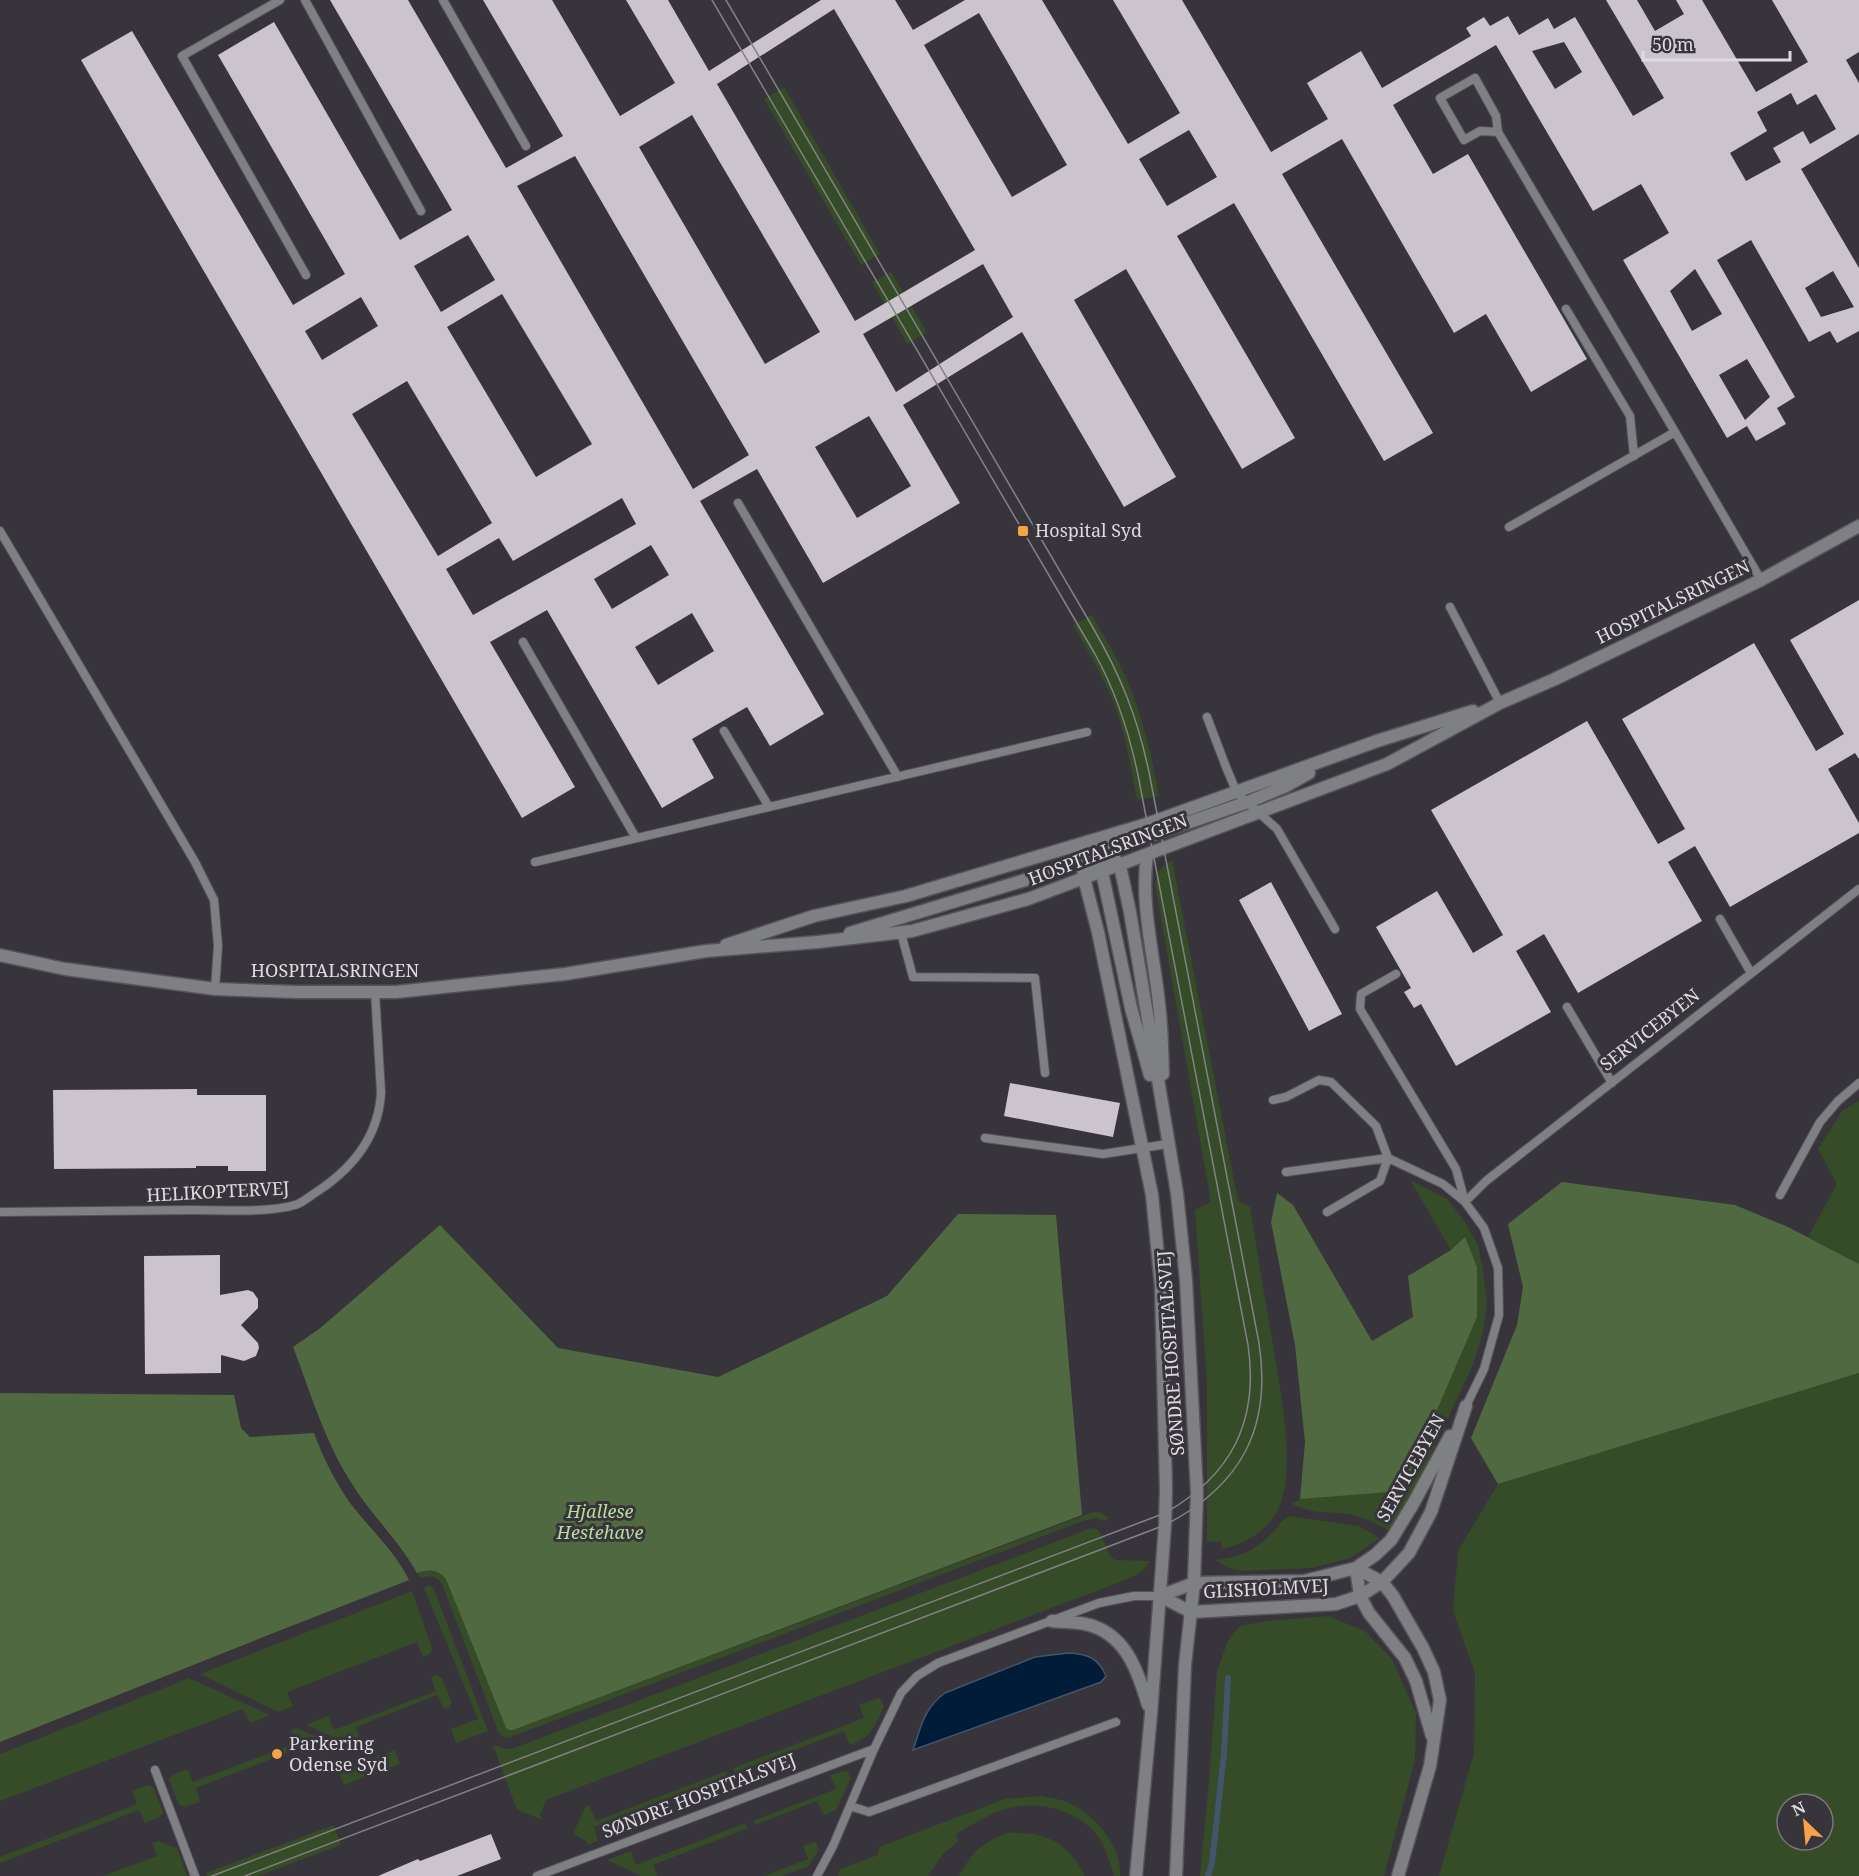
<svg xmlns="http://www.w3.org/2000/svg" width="1859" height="1876" font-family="'Noto Serif',serif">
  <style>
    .green { fill: #364b27; fill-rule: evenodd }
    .forest { fill: #516940 }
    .water { fill: #001c39; stroke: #42556b; stroke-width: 1.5 }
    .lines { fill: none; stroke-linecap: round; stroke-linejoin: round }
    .stream { stroke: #42556b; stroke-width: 6 }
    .building { fill: #ccc4cc; fill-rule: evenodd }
    .service-casing { stroke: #565259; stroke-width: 10 }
    .minor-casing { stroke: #565259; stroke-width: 15 }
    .tertiary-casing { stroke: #565259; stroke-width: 15 }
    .service { stroke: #7e8084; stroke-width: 8 }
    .minor { stroke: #7e8084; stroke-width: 12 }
    .tertiary { stroke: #7e8084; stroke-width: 12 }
    .tram { stroke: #848187; stroke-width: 1.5 }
    .poi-dot { fill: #f6a247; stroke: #38343b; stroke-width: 2 }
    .labels { text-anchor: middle; stroke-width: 6; stroke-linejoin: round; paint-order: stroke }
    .poi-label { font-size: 18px; fill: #dddbdf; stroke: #38343b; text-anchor: start }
    .street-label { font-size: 18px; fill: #dddbdf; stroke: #38343b }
    .park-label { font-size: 18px; font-style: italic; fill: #b6de9b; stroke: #38343b }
  </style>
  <rect width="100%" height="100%" fill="#38343b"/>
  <!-- green -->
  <path class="green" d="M784,87L880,254L861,265L764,99Z
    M891,272L927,332L907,344L872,282Z
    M1092,615C1105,638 1119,660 1129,685C1144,721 1152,758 1159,796L1137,800C1131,768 1126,735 1114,704C1103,676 1088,651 1073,625Z
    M1172,860L1238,1201L1250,1207C1257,1251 1264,1295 1272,1339C1279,1384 1297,1464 1279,1507C1270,1530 1245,1544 1222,1549L1221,1541L1207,1542V1384L1195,1210L1211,1202L1155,884L1160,869Z
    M1859,1101V1264L1808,1237L1837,1184L1818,1149L1842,1111Z
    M1410,1180L1447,1199L1465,1222L1478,1245L1483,1270L1487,1302L1483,1332L1473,1365L1407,1505L1399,1519L1388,1530C1376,1524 1362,1516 1348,1514C1325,1511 1315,1515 1292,1504L1300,1499L1465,1238L1451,1250Z
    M1859,1373V1876H1439L1474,1753L1475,1673L1453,1611L1458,1551L1498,1484ZM1787,1804H1823V1840H1787Z
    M1093,1512H1099L1109,1518L1104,1521L1096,1518L1083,1521L508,1738L503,1737L498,1731L442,1584C436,1575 429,1575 420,1578L417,1573C428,1569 438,1569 446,1578L505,1726L513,1730Z
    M1289,1516L1359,1526L1380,1538L1350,1558L1312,1568L1243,1571L1229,1568L1215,1560C1242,1556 1252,1553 1272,1533C1278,1527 1282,1519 1289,1516Z
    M1095,1528L1100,1532L1110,1556L1115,1560L1150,1561C1145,1571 1138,1574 1128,1579L546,1800L540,1815L543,1820L517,1810L493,1745L507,1749L514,1748L1089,1529Z
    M429,1585L434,1589L488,1731L456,1743L451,1729L478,1719L424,1588Z
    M412,1591L432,1648L431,1653L423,1657L417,1642L287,1692L293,1706L278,1712L200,1674Z
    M1328,1616L1365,1631L1392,1659L1416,1713L1415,1760L1384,1876H1200L1209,1781L1217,1672L1228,1640L1240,1626L1268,1621Z
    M437,1675L442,1678L452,1703L450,1707L444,1709L437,1695L356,1727L361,1741L351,1745L306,1725L328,1716L334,1730L436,1691L431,1678Z
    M189,1678L270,1715L250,1723L243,1709L0,1801V1754Z
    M878,1698L881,1700L884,1706C875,1726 872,1737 850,1745L844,1731L735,1773L733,1768L864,1718L859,1705Z
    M297,1728L343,1748L324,1754L318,1741L196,1788L200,1802L185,1807L179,1805L169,1780L172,1775L187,1769L193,1782L296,1743L291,1730Z
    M395,1750L400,1764L344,1785L338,1772Z
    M726,1771L728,1776L594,1827L598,1841L588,1845L586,1841L573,1834L585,1807L589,1805L596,1821Z
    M844,1771H847L851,1778L836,1810L824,1815L817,1801L755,1825L753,1821L836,1789L830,1775Z
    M148,1785L153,1787L163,1812L160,1817L145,1823L139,1810L0,1863V1857L137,1804L132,1791Z
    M1041,1796C1050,1798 1061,1799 1069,1803C1095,1815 1122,1846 1120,1876H1114C1110,1864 1107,1852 1101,1841C1083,1812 1042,1800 1010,1808C991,1812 973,1825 956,1834L958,1841L942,1855L928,1876H838L840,1869L878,1855L879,1847L1005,1799Z
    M746,1823L748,1828L653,1865L657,1876H641L607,1860L631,1851L636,1865Z
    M334,1825L341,1845L258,1876H207L206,1873Z
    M1006,1833C1044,1831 1068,1841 1085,1876H959C974,1850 978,1846 1006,1833Z
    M158,1841L177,1848L187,1876H103L157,1856L152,1843Z
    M814,1842L817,1843L818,1851L809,1866L782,1876H764L808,1859L803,1846Z"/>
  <!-- forest -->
  <path class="forest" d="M1562,1182L1735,1205L1788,1227L1859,1264V1373L1498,1484L1471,1438L1517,1325L1523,1287L1508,1224Z
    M1277,1193L1293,1205L1372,1341L1413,1317L1408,1276L1451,1250L1465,1237L1477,1267V1317L1402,1491L1300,1499L1305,1442L1295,1345L1271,1222Z
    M958,1214L1056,1215L1082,1515L513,1730H509L506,1728L446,1579C438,1569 428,1569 417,1573C398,1539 369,1513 349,1479C324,1439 310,1391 293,1347L319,1329L440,1225L558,1348L718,1377L887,1296Z
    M0,1393L234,1395L241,1428L250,1437L314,1433C323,1458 335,1481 350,1503C369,1528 395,1551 409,1580L281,1630L0,1742Z"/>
  <!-- water -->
  <path class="water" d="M1068,1653C1087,1654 1098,1657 1106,1676L1101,1682L913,1750C921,1727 924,1708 945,1693L1035,1657Z"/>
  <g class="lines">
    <!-- stream -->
    <path class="stream" d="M1208,1876L1212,1863L1224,1753L1228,1678"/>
  </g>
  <!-- building -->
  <path class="building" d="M330,0H408L506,168L563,136L483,0H552L620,116L675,83L626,0H668L709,71L821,0H895L913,30L965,0H1042L1128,144L1180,113L1113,0H1182L1271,152L1328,119L1307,83L1361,51L1382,88L1471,36L1466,28L1484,17L1490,26L1508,16L1519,35L1548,18L1554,29L1575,17L1633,116L1664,98L1606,0H1637L1655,31L1684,14L1676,0H1702L1756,92L1808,62L1772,0H1859V52L1846,60L1859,83V134L1801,169L1859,268V331L1837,343L1830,331L1809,342L1751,240L1717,260L1795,397L1777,408L1786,424L1756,441L1747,426L1727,438L1623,260L1669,233L1641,184L1593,211L1496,45L1393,105L1433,174L1468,154L1587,359L1531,392L1486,314L1454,333L1342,139L1282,174L1433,433L1384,461L1234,203L1177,236L1295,438L1242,469L1126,269L1074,300L1176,477L1124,507L1022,332L903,405L960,503L823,583L757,469L700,501L824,714L770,746L747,707L692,739L714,778L662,808L547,610L490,642L575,787L522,818L81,60L132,31L293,305L345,274L218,55L274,22L400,240L452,210ZM834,9L975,250L855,321L717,84ZM979,13L1067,165L1012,197L924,45ZM1564,42L1582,72L1555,89L1532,51ZM1791,93L1797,105L1816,94L1836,129L1810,144L1803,131L1773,148L1781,162L1746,181L1730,153L1767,131L1757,112ZM692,115L820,332L765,364L639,147ZM1189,130L1217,177L1167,206L1139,159ZM575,156L749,455L693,489L517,186ZM468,235L495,280L441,312L414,266ZM983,264L1013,317L896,392L863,334ZM1695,269L1722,314L1692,331L1670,291ZM1833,271L1854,307L1821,317L1805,288ZM502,294L592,444L536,477L447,327ZM361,297L378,326L322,360L305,331ZM1747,359L1770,397L1745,420L1719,375ZM407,381L492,523L438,556L352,414ZM869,416L911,486L857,518L815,447ZM622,498L636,524L473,615L446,569L499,538L513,561ZM651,545L669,575L612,609L594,579ZM692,613L714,651L658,685L635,647Z
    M1859,600V759L1855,753L1828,769L1859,823V833L1730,907L1695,846L1668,862L1702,921L1578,993L1544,934L1516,951L1551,1012L1456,1066L1421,1004L1414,1008L1404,992L1411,988L1376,927L1437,891L1473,953L1503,935L1431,810L1587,721L1658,844L1685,829L1622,719L1754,643L1816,751L1844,734L1790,640Z
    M1271,882L1342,1014L1309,1031L1239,900Z
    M1010,1083L1120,1103L1113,1137L1004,1116Z
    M197,1089V1095H266V1171H228V1166H196V1168L54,1169L53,1090Z
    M220,1255V1295L248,1290L253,1292L258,1299V1308L241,1325L258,1343L259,1348L256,1356L244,1361L221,1355V1373L145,1374L144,1256Z
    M491,1834L501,1859L457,1876H378L418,1859L420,1861Z"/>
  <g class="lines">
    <defs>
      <path id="service" d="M280,0L182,56L306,275
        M305,0L421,211
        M443,0L526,146
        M1498,132L1480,131L1464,140L1440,98L1475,78L1496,116L1498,132L1675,432
        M1566,309L1630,416L1634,456
        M738,503L898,777
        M1509,527L1675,432L1761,580
        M0,531L195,862L214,900L218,946L215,989
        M1450,607L1500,703
        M523,642L636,838
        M1207,717L1226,767L1237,793L1277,829L1335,929
        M724,731L769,807
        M535,862L1087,732
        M1720,919L1751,973
        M901,933L913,977L1035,978L1045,1073
        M1396,974L1361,994L1360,1009L1456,1169L1465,1202L1486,1181L1859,889
        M1567,1007L1612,1083
        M1273,1100L1286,1097L1319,1080L1331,1082L1376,1126L1388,1158L1380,1181L1327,1212
        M985,1138L1103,1154L1168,1144
        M1388,1158L1443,1184L1465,1202L1484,1228L1498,1268L1499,1315L1484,1369L1466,1406
        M1286,1172L1388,1158
        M1780,1195L1820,1122L1838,1101L1859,1083
        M0,1212C64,1211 127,1211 191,1210C221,1210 268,1213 295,1205C303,1203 311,1195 318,1191C354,1167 379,1135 381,1092L375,992
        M155,1770L195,1876
        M850,1806L869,1812L1116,1722
        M537,1876L874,1749
        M817,1876L833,1846L874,1749L901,1693L917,1676L938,1663L1099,1603L1134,1596H1160"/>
      <path id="minor" d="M1356,1568L1382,1582L1393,1596L1423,1648L1434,1672L1440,1700L1430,1766L1398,1876
        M1356,1568L1360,1596L1369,1613L1405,1658L1416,1681L1432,1736
        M1160,1596L1191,1612L1336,1604L1360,1596L1382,1582L1409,1553L1431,1512L1466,1406
        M1160,1596L1194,1583L1304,1581L1356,1568L1375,1555L1391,1540L1413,1504L1450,1436"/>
      <path id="tertiary" d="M1100,839L1120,866L1130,912L1177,1193L1186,1280L1197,1493L1194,1583L1185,1665L1176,1876
        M1080,844L1084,878L1098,932L1152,1195L1161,1286L1166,1490L1165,1525L1151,1714L1136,1876
        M1080,844L1091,853L1102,872L1131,1008L1150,1075
        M1147,855C1140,904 1154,954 1159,1004C1162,1027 1162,1050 1163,1074
        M1091,870L1117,847L1248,802L1286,786L1309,773
        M850,933L1022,881L1071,865L1087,856
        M726,945L814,916L906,896L1147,824L1377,741L1473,711
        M0,955L65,969L215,989L296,992H396L565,974L706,951L818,942L912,931L1028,899L1387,764L1500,703L1555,679L1761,580L1859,526
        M1052,1621C1062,1622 1074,1622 1085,1624C1125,1632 1138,1671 1148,1705"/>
    </defs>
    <!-- service casing -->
    <use href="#service" class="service-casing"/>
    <!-- minor casing -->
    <use href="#minor" class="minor-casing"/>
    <!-- tertiary casing -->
    <use href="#tertiary" class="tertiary-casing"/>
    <!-- service -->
    <use href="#service" class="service"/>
    <!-- minor -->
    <use href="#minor" class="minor"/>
    <!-- tertiary -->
    <use href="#tertiary" class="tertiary"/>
    <!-- tram -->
    <path class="tram" d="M212,1876L1165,1513C1232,1475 1259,1421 1248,1345L1138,775C1129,732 1116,692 1095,654L712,0
      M245,1876L1165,1525C1241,1486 1272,1428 1259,1343L1149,772C1137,716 1121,676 1092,626L726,0"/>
  </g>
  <!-- markers -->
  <g class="poi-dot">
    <rect x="1017" y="525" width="12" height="12" rx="3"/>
    <circle cx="277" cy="1754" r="6"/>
  </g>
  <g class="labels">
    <!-- poi labels -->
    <g class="poi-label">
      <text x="1035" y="537">Hospital Syd</text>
      <text x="289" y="1750">Parkering<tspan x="289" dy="21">Odense Syd</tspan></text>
    </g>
    <!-- street labels -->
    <g class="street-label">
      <text transform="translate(1673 602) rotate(-26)" y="6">HOSPITALSRINGEN</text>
      <text transform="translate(1108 850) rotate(-21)" y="6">HOSPITALSRINGEN</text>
      <text x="335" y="977">HOSPITALSRINGEN</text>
      <text transform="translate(1650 1030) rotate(-38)" y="6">SERVICEBYEN</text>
      <text transform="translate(218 1192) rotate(-3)" y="6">HELIKOPTERVEJ</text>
      <text transform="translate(1171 1353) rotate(-94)" y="6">SØNDRE HOSPITALSVEJ</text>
      <text transform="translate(1411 1468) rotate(-61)" y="6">SERVICEBYEN</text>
      <text transform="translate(1266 1589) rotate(-3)" y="6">GLISHOLMVEJ</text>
      <text transform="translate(699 1796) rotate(-21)" y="6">SØNDRE HOSPITALSVEJ</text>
    </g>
    <!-- park labels -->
    <g class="park-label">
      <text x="600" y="1518">Hjallese<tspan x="600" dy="21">Hestehave</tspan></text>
    </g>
  </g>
  <!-- north arrow -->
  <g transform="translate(1805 1822) rotate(334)"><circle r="28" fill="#38343b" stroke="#7a777d" stroke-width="1.5"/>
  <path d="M0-4.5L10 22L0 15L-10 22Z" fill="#f6a247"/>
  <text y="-9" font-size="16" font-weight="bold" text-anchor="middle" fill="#dddbdf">N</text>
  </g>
  <!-- scale -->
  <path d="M1643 51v9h147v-9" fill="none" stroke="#dddbdf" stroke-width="3"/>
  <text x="1652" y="51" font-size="18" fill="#dddbdf" stroke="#38343b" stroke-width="4.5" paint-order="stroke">50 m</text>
</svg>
